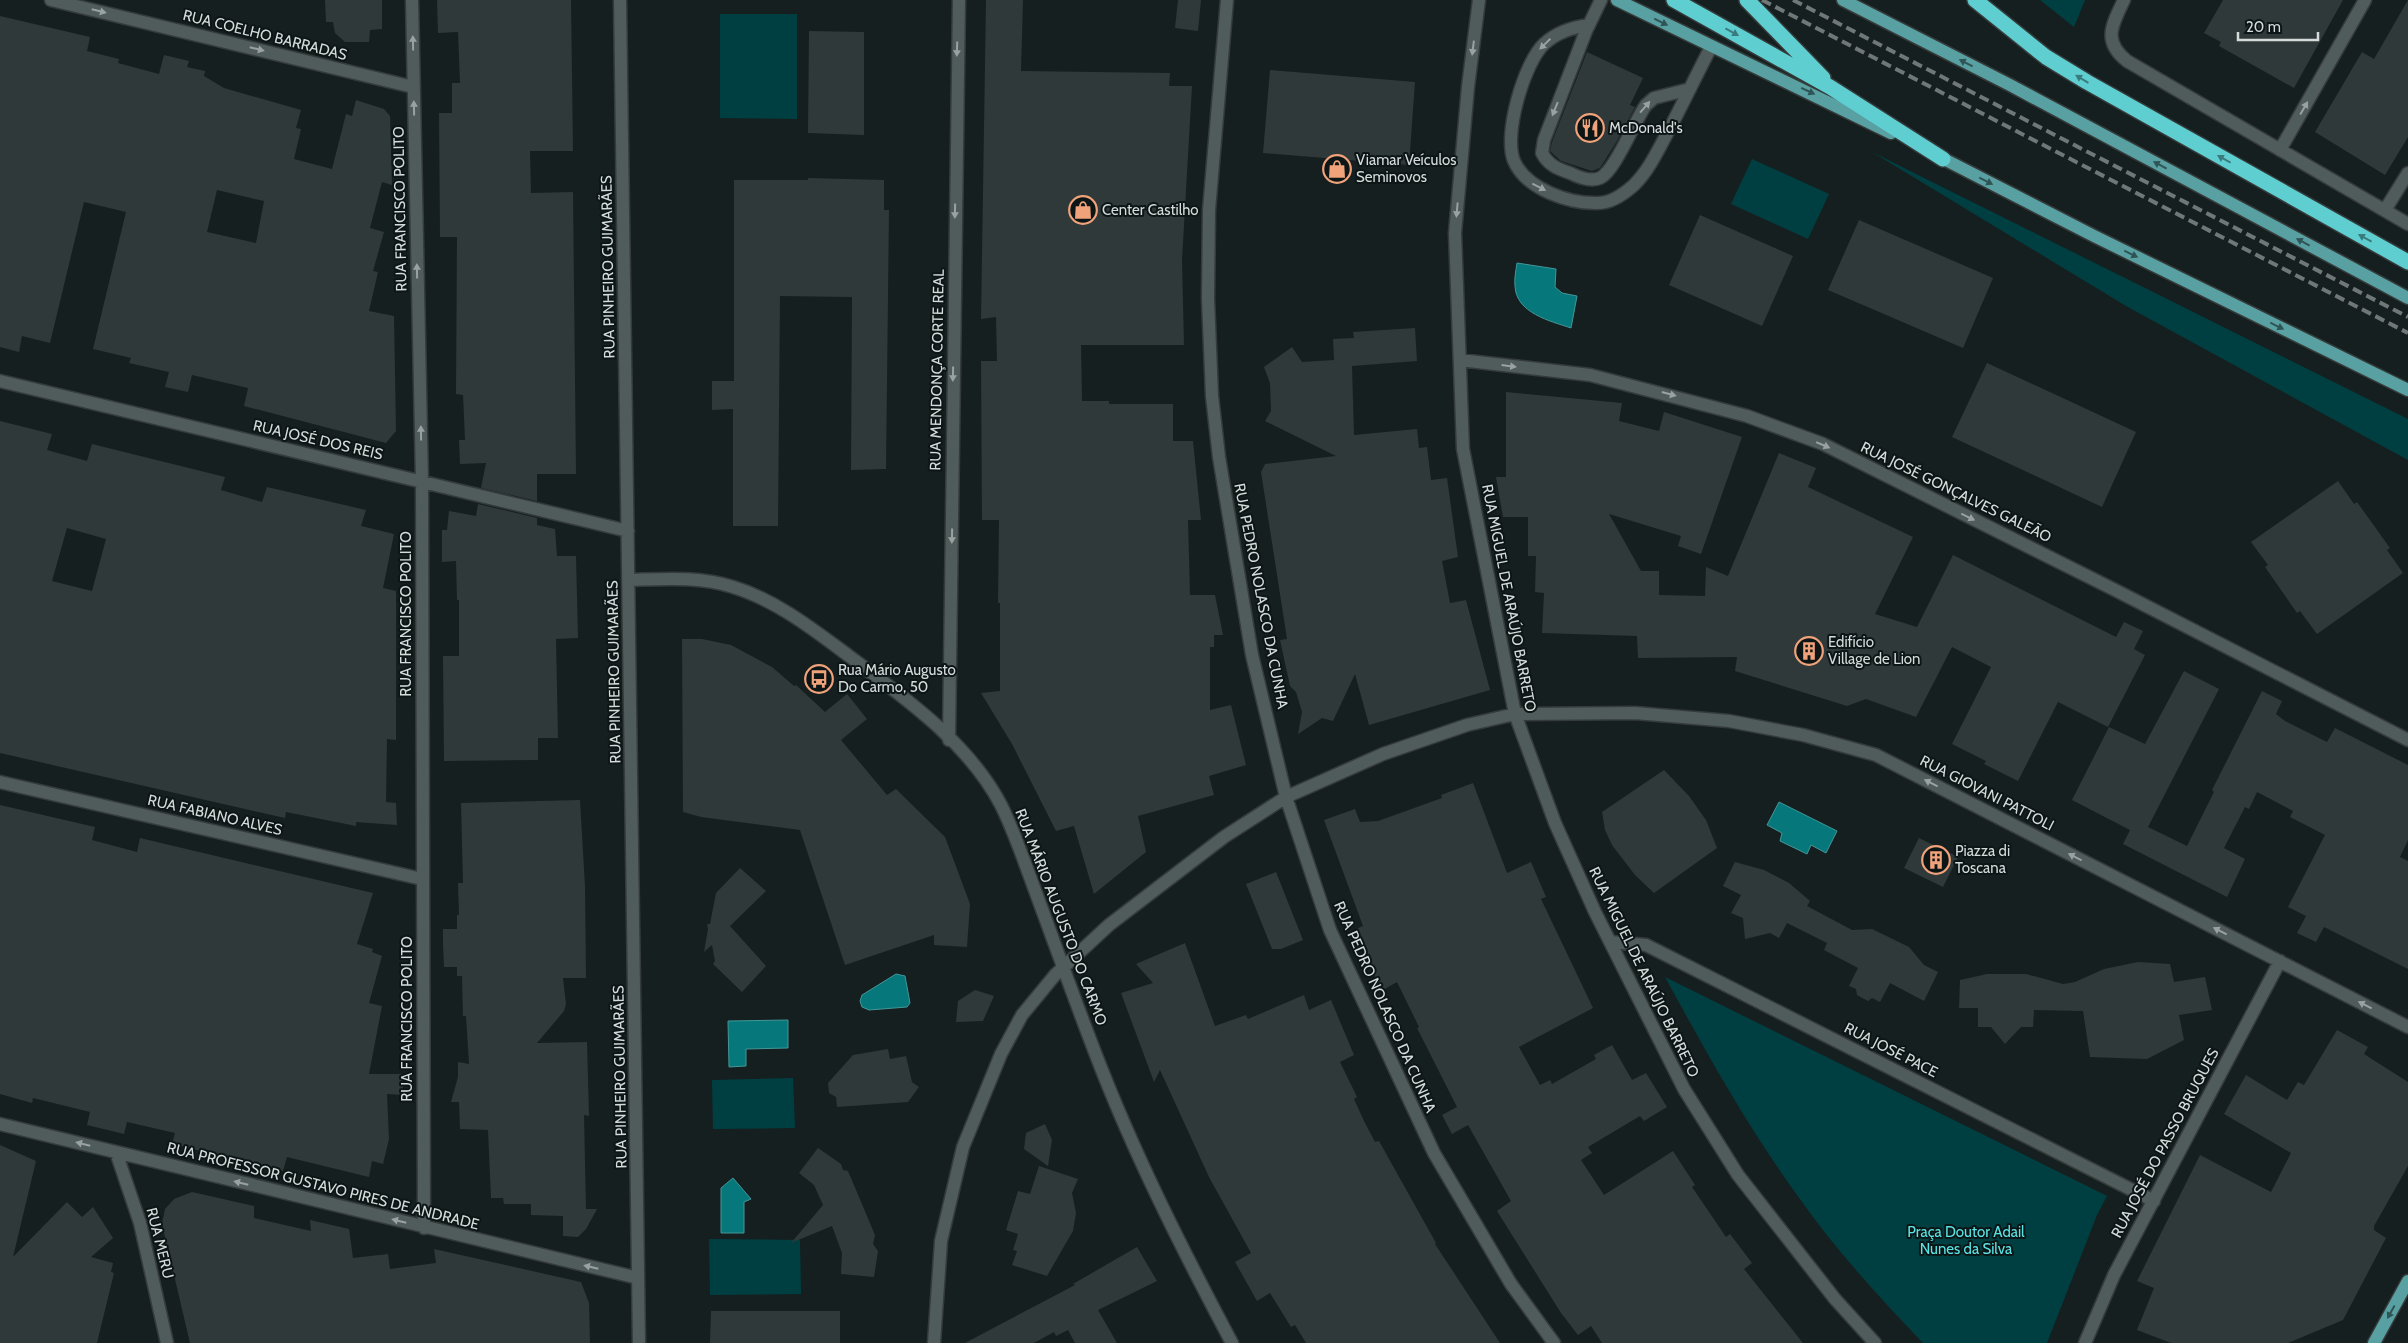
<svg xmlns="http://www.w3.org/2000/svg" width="2408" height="1343" font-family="Cabin,sans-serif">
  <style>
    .green { fill: #003f41 }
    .water { fill: #06787b; stroke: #449698 }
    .building { fill: #2f3939; fill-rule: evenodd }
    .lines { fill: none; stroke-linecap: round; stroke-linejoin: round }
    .minor-casing { stroke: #353b3b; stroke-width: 15 }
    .major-casing { stroke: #353b3b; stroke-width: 15 }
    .highway-casing { stroke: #353b3b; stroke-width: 18 }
    .minor { stroke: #505b5b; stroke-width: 12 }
    .major { stroke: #59a0a2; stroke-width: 12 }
    .highway { stroke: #5fced1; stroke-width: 15 }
    .rail { stroke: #6f7777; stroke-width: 4; stroke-dasharray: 10 5; stroke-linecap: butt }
    .oneway { fill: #99a1a1 }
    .oneway2 { fill: #2f5455 }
    .oneway3 { fill: #3a7b7d }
    .labels { text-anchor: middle; stroke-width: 4; stroke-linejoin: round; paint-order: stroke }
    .street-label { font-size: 15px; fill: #d5dbdb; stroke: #0d1616 }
    .poi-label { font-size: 15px; fill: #d5dbdb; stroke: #0d1616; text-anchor: start }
    .park-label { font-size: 15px; fill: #5be4e6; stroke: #0d1616 }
  </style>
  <rect width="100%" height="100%" fill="#161f1f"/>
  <!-- green -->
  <path class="green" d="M2040,0H2085L2074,27Z
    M720,14H797V119L720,118Z
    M1872,152L2408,419V460L2126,306Z
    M1752,159L1829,194L1808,239L1731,204Z
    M1665,977L2107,1196L2097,1215L2047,1343H1923C1878,1296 1834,1248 1797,1195C1747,1126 1706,1052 1665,977Z
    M793,1078L795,1128L713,1129L712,1080Z
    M709,1239L800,1240L801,1294L710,1295Z"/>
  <!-- water -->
  <path class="water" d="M1517,263L1556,269L1555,287L1562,293L1577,296L1571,328C1550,321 1516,313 1515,286C1514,279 1516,270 1517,263Z
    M1779,802L1837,831L1826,853L1811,845L1807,854L1780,841L1782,833L1767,825Z
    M896,974L905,976L910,1003L907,1007L869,1010L862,1007L860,1001L862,995Z
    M788,1020V1048L746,1049V1066L729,1067L728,1021Z
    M733,1178L751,1199L744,1202V1233H721V1188Z"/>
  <!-- building -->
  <path class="building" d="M325,0H382V29L370,30L369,42H345L335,33L333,22H326Z
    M437,0H571L573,151H530L531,193L573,192L576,474H537V501L481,488L486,463L460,464L459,440H465L463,395L456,394L457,237H440L439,113H452V83H460L458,32L438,33Z
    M986,0H1023L1021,71L1170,73L1169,86H1192L1182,260L1184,345H1081L1082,401H1109V404H1173V441H1193L1201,520H1188L1190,595H1215L1223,635H1214V647H1210V710L1231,705L1246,765L1209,776L1214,795L1138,816L1146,852L1094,894L1074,826L1056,831L1012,744L981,693L1000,691V603H998L999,520H982L981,361H997L996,317L981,319Z
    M1178,0H1201L1198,31L1175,28Z
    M2223,0H2343L2294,88L2219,46L2221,42L2204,33Z
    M2408,0V137L2385,175L2315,132L2362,52L2374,59Z
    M0,16L90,37L87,51L119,59L118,63L159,74L164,55L189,61L187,67L205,71L204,76L224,88L301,110L296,128L301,129L294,159L332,169L346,114L352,116L356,100L384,109L390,116L392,185L382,182L370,228L384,232L373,271L378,272L369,311L394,316L396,431L386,443L244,406L248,388L192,375L188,392L165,387L169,372L129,363L131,358L93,349L126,212L84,202L50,343L22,336L19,352L0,347ZM217,190L264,201L256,243L207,232Z
    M809,31L864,32V135L808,133Z
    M1587,52L1643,78L1630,105L1635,107L1617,141L1600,168L1592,171L1561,161L1550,151L1552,142Z
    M1270,70L1415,82L1409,165L1263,153Z
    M808,178L884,180V210H889L886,469L851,470L852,297L780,296L778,526H733V409L712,410V381H734V180H808Z
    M1700,215L1793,256L1762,326L1669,285Z
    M1859,220L1993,278L1963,348L1828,290Z
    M1415,328L1417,361L1352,366L1354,435L1417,429L1419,448L1427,447L1431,480L1447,478L1458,557L1442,561L1450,603L1466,600L1490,690L1369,725L1355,674L1333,721L1322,718L1298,734L1302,712L1296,692L1290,686L1280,640L1287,639L1261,472L1265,464L1336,456L1265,421L1271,411L1270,383L1264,367L1292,347L1302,362L1334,360L1333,339L1354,338L1353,332Z
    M1987,363L2136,432L2102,507L1952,437Z
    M1506,392L1622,403L1619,421L1659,431L1664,412L1742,437L1701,554L1678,546L1681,536L1609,514L1641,571H1659V595L1705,596L1706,567L1728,576L1779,453L1816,468L1808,487L1913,537L1875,614L1917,627L1953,555L2116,637L2124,622L2143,631L2134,649L2145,655L2108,727L2058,702L2018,781L1984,764L1986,761L1952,744L1991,667L1952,647L1916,717L1866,699L1847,706L1735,671L1737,657L1638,658L1637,636L1542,633L1544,593L1535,592L1536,556H1528V517H1503L1496,477H1506Z
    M0,421L52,434L47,450L87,461L92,444L225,477L221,490L262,502L267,487L366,510L361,526L394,534L383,588L396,591V740L387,739L386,802L396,803L397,825L356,822V826L286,812L285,818L0,753ZM67,528L106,539L92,591L52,581Z
    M2338,481L2354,504L2357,502L2390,548L2387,550L2403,573L2317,634L2300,611L2297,613L2265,567L2268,565L2251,542Z
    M478,504L537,518V525L555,529L557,556H576L578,638L556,639L558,738H538V760L444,761L443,656H459V600H457L456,561L442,562V530H447L449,511L476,516Z
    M682,639H702L731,645L772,667L794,686L796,685L825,712L847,694L867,719L841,740L887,795L896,789L945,837L970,904L967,947L934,945V935L845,965L800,830L701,817L683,812Z
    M2184,671L2219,689L2148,827L2187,846L2214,792L2212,790L2262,691L2282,701L2276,714L2285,721L2327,742L2335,728L2408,765V840L2400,857L2408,861V969L2324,927L2316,942L2297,933L2306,916L2288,907L2325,835L2290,817L2293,811L2257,792L2249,809L2245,807L2224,848L2245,859L2227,897L2123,844L2130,830L2072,800L2109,727L2145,744Z
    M1664,770L1689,796L1706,820L1717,848L1654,893L1635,875L1612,845L1605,830L1602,812Z
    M1473,783L1507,873L1531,862L1546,897L1541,899L1593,1008L1519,1047L1540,1085L1550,1080L1552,1084L1596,1059L1594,1055L1612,1045L1632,1080L1646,1073L1667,1107L1644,1121L1640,1116L1588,1147L1592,1153L1581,1160L1604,1195L1673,1151L1695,1185L1692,1187L1726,1237L1730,1234L1752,1263L1744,1269L1803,1343H1602L1591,1326L1578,1335L1561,1313L1497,1211L1511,1201L1468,1125L1452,1134L1442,1115L1457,1107L1417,1028L1419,1027L1397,982L1381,991L1356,929L1363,926L1324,820L1355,809L1360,822L1378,821L1442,798L1441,795Z
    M580,800L585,886L586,978H563L566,1004L564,1011L537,1043L587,1042L589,1116L584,1115L586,1209H597L586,1229L578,1237L563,1236V1216L531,1215V1204H504L503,1198H491L488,1130L460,1129L459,1102H451L458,1077V1062L469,1064L466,1016H463L462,976H457V967H444L443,944V929H457V915H459L458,883H463L461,803Z
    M0,805L95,827L92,840L137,852L140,838L373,893L357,944L373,949L372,952L382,956L369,1003L382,1006L369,1074H403V1095L387,1094L389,1139L383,1164L372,1161L369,1177L287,1157L283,1171L172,1144L175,1133L127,1122L124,1134L87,1125L90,1112L33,1098L32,1103L0,1094Z
    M1919,838L1958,857L1943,887L1904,868Z
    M1735,862L1764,870L1789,883L1810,901L1807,906L1852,930L1872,929L1909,947L1924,965L1938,972L1924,1001L1890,983L1880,1002L1872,998L1868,1001L1857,995L1856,989L1849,986L1858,968L1824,950L1827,943L1787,923L1779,938L1770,933L1745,939L1743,918L1731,913L1741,895L1723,886Z
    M740,868L766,891L730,926L766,966L742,992L713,964L715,961L712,945L704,952L708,929L707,924H710L716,893Z
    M1276,872L1303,940L1281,949H1272L1246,884Z
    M1185,943L1215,1026L1246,1015L1248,1019L1304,995L1309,1010L1331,1000L1354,1055L1340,1062L1357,1097L1354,1099L1364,1121L1375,1142L1379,1141L1436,1243L1435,1244L1500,1343H1306L1295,1325L1291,1327L1270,1293L1257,1301L1235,1262L1251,1253L1209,1177L1160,1070L1154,1082L1121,993L1153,983L1136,964Z
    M2138,962L2170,964L2174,982L2205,977L2212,1010L2179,1015L2184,1040L2147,1059L2090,1057L2083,1011L2034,1010L2033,1027H2021L2005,1044L1991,1027H1978V1008H1959L1960,980L1987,974H2026L2063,984L2075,982L2104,969Z
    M975,990L994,996L983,1021L956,1022L958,1001Z
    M2337,1030L2368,1047L2364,1054L2408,1082V1166L2374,1226V1230L2386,1238L2343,1320L2288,1343H2171L2137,1330L2154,1288L2137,1281L2200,1155L2271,1192L2291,1153L2224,1114L2246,1075L2287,1100L2298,1082L2304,1085Z
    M888,1049L890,1059L906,1056L912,1082L919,1087L908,1102L837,1107L836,1097L829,1093L828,1083L853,1055Z
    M1045,1124L1052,1140L1048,1166L1024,1149L1026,1133Z
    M0,1145L36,1161L13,1257L67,1202L82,1217L93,1207L113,1238L91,1257L113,1263L111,1272L114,1273L97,1343H0Z
    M818,1148L841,1164L843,1170L848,1171L875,1235L873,1244L878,1251L874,1277L841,1274L842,1253L832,1226L791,1243L823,1205L814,1185L799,1173Z
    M1039,1166L1078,1179L1072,1193L1076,1213L1073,1231L1047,1276L1012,1265L1017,1251L1013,1250L1018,1234L1006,1230L1018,1191L1030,1194Z
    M192,1192L254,1206V1218L311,1231L310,1220L349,1229L353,1258L388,1254L390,1269L436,1263L434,1249L581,1282L589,1303L590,1343H190L162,1224L165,1209L174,1199Z
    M1137,1247L1157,1281L1098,1310L1117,1343H1075L1068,1330L1056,1336L1054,1332L1034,1343H965L1075,1285L1073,1284Z
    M711,1311H840V1343H710Z"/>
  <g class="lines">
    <defs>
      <path id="minor" d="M51,0L413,87
        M412,0L422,482L424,1228
        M620,0L639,1343
        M1227,0L1209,210L1208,299L1212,396L1219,457L1252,655L1286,797L1330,930L1434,1153L1511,1284L1554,1343
        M1479,0L1468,87L1455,233L1463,449L1515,714L1555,823L1595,912L1684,1089L1738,1175L1835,1299L1875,1343
        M1601,0L1586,31L1544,140L1542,153C1548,165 1558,169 1570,173C1578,177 1591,182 1600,178C1615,171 1635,120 1646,105L1654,98L1690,89
        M2124,0C2112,25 2102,41 2127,61L2408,224
        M1589,25C1573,27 1556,33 1544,44C1524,63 1503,135 1514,161C1526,189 1569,204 1598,203C1611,203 1624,194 1634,185C1650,169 1659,148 1670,128C1684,101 1697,74 1711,47
        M2280,150L2365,0
        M2385,210L2408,173
        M1460,360L1590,375L1747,416L1823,444L2115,590L2408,740
        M0,381L628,531
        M629,580C663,579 700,576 733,587C776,600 814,630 849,656C905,698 968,742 1001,805C1015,833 1025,864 1036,893C1056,947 1075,1001 1096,1055C1134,1154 1182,1249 1232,1343
        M949,740L959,0
        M0,782L422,879
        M1610,942L1646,945L2154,1201
        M0,1124L638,1278
        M116,1152L140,1223L167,1343
        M934,1343L941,1241L963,1147L1001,1054L1022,1015L1055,975L1109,925L1224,837L1286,797L1383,754L1467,725L1515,714L1635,713L1729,721L1803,735L1876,755L2408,1027
        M2085,1343L2114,1275L2280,961"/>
      <path id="major" d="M1617,0L1891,133
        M1843,0L2010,85L2408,298
        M1936,155L2094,236L2408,390
        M2374,1343L2408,1281"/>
      <path id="highway" d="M1674,0L1830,87L1943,159
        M1747,0L1823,78
        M1975,0L2046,57L2087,82L2408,262"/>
    </defs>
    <!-- minor casing -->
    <use href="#minor" class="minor-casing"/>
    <!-- major casing -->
    <use href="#major" class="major-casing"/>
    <!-- highway casing -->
    <use href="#highway" class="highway-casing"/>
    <!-- minor -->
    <use href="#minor" class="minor"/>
    <!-- major -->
    <use href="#major" class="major"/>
    <!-- highway -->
    <use href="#highway" class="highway"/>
    <!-- rail -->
    <path class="rail" d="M1762,0L2408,333
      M1793,0L2408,317"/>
  </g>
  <!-- one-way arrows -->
  <defs><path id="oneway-solid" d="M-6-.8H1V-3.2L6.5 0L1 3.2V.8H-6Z" transform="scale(1.25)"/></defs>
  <g class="oneway">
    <use href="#oneway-solid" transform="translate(99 11) rotate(14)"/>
    <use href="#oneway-solid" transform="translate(413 43) rotate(-91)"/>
    <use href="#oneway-solid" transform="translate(1545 44) rotate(136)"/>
    <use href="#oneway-solid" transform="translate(1473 48) rotate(97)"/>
    <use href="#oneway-solid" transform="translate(257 49) rotate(14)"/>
    <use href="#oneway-solid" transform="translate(957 49) rotate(92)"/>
    <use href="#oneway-solid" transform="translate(1645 107) rotate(-49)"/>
    <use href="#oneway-solid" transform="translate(414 108) rotate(-91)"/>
    <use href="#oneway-solid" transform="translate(2304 108) rotate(-60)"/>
    <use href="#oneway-solid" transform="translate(1555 109) rotate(112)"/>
    <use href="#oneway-solid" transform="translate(1539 187) rotate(27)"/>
    <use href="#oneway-solid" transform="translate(1457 210) rotate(95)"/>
    <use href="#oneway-solid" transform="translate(955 211) rotate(91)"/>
    <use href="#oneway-solid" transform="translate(417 271) rotate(-91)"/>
    <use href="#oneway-solid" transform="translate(1509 366) rotate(7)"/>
    <use href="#oneway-solid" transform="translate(953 374) rotate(91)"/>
    <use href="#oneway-solid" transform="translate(1669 394) rotate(15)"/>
    <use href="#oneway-solid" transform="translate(421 433) rotate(-91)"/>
    <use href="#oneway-solid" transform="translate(1823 445) rotate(23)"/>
    <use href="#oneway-solid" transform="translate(1968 517) rotate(26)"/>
    <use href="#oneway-solid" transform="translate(952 536) rotate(91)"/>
    <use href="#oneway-solid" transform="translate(1931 783) rotate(-153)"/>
    <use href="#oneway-solid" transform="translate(2075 857) rotate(-153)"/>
    <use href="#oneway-solid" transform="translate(2220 931) rotate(-153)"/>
    <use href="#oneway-solid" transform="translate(2365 1005) rotate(-153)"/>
    <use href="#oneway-solid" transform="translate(83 1144) rotate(-166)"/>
    <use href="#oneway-solid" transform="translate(241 1183) rotate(-166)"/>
    <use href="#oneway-solid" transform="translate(399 1221) rotate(-166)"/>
    <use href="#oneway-solid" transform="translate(591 1267) rotate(-167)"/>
  </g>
  <g class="oneway2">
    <use href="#oneway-solid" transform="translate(1661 22) rotate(26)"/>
    <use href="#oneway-solid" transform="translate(1966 63) rotate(-153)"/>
    <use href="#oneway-solid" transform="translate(1808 91) rotate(25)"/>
    <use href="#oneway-solid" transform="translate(2160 165) rotate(-152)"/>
    <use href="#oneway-solid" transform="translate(1986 181) rotate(27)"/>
    <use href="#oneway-solid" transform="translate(2303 242) rotate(-152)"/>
    <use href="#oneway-solid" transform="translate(2131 254) rotate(26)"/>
    <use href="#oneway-solid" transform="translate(2277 326) rotate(26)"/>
    <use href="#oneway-solid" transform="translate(2391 1312) rotate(119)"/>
  </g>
  <g class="oneway3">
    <use href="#oneway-solid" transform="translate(1732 32) rotate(29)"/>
    <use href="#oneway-solid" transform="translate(2082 79) rotate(-149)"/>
    <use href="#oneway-solid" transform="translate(2224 159) rotate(-151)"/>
    <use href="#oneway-solid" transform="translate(2365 238) rotate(-151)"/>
  </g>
  <!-- icons -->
  <defs>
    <symbol id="restaurant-ring" viewBox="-11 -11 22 22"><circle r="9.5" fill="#0d1616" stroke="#f0a27a" stroke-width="1.5"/><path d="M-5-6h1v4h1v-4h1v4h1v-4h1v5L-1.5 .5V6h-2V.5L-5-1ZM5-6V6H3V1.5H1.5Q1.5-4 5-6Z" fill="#f0a27a"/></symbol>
    <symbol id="shop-ring" viewBox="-11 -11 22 22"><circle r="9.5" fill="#0d1616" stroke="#f0a27a" stroke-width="1.5"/><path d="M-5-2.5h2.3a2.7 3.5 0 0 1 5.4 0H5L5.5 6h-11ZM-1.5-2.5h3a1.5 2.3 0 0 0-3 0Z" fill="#f0a27a"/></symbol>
    <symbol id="building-ring" viewBox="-11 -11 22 22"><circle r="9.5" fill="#0d1616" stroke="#f0a27a" stroke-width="1.5"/><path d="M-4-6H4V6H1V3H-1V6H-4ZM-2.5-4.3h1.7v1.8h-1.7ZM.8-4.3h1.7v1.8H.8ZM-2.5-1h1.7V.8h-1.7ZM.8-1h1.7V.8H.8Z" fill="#f0a27a"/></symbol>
    <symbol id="bus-ring" viewBox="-11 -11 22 22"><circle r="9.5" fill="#0d1616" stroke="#f0a27a" stroke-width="1.5"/><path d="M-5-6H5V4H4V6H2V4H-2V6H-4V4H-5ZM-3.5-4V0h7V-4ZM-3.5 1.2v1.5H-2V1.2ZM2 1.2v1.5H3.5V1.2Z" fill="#f0a27a"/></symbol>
  </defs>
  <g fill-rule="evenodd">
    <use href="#restaurant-ring" x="1574" y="112" width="32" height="32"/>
    <use href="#shop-ring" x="1321" y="153" width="32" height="32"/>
    <use href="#shop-ring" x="1067" y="194" width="32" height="32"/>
    <use href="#building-ring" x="1793" y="635" width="32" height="32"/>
    <use href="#bus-ring" x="803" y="663" width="32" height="32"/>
    <use href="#building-ring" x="1920" y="844" width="32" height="32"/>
  </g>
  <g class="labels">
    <!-- street labels -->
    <g class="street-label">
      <text transform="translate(265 35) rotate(14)" y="5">RUA COELHO BARRADAS</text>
      <text transform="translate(400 209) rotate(-91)" y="5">RUA FRANCISCO POLITO</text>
      <text transform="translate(608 267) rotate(-91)" y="5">RUA PINHEIRO GUIMARÃES</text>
      <text transform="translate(937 370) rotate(-89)" y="5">RUA MENDONÇA CORTE REAL</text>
      <text transform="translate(318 440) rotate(13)" y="5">RUA JOSÉ DOS REIS</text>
      <text transform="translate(1956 492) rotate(26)" y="5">RUA JOSÉ GONÇALVES GALEÃO</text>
      <text transform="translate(1261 596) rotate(79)" y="5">RUA PEDRO NOLASCO DA CUNHA</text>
      <text transform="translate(1509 598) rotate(79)" y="5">RUA MIGUEL DE ARAÚJO BARRETO</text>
      <text transform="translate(406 614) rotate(-90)" y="5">RUA FRANCISCO POLITO</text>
      <text transform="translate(614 672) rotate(-91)" y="5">RUA PINHEIRO GUIMARÃES</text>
      <text transform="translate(1987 793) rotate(27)" y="5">RUA GIOVANI PATTOLI</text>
      <text transform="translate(215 815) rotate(13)" y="5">RUA FABIANO ALVES</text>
      <text transform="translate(1061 917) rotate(69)" y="5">RUA MÁRIO AUGUSTO DO CARMO</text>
      <text transform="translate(1644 972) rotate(64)" y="5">RUA MIGUEL DE ARAÚJO BARRETO</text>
      <text transform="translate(1385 1007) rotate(66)" y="5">RUA PEDRO NOLASCO DA CUNHA</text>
      <text transform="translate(407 1019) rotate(-90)" y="5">RUA FRANCISCO POLITO</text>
      <text transform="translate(1891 1050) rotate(27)" y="5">RUA JOSÉ PACE</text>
      <text transform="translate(620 1077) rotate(-91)" y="5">RUA PINHEIRO GUIMARÃES</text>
      <text transform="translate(2165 1143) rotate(-62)" y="5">RUA JOSÉ DO PASSO BRUQUES</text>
      <text transform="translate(323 1186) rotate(14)" y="5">RUA PROFESSOR GUSTAVO PIRES DE ANDRADE</text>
      <text transform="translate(160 1243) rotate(76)" y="5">RUA MERU</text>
    </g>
    <!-- poi labels -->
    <g class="poi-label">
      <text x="1609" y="133">McDonald's</text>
      <text x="1356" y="165">Viamar Veículos<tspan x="1356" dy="17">Seminovos</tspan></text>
      <text x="1102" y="215">Center Castilho</text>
      <text x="1828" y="647">Edifício<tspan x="1828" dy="17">Village de Lion</tspan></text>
      <text x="838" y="675">Rua Mário Augusto<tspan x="838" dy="17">Do Carmo, 50</tspan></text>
      <text x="1955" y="856">Piazza di<tspan x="1955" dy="17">Toscana</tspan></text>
    </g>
    <!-- park labels -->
    <g class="park-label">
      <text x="1966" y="1237">Praça Doutor Adail<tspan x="1966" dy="17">Nunes da Silva</tspan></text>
    </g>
  </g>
  <!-- scale -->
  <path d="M2238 32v8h80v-8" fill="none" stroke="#d5dbdb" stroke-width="2.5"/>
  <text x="2246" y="32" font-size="15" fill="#d5dbdb" stroke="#0d1616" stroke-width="4" paint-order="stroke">20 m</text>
</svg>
